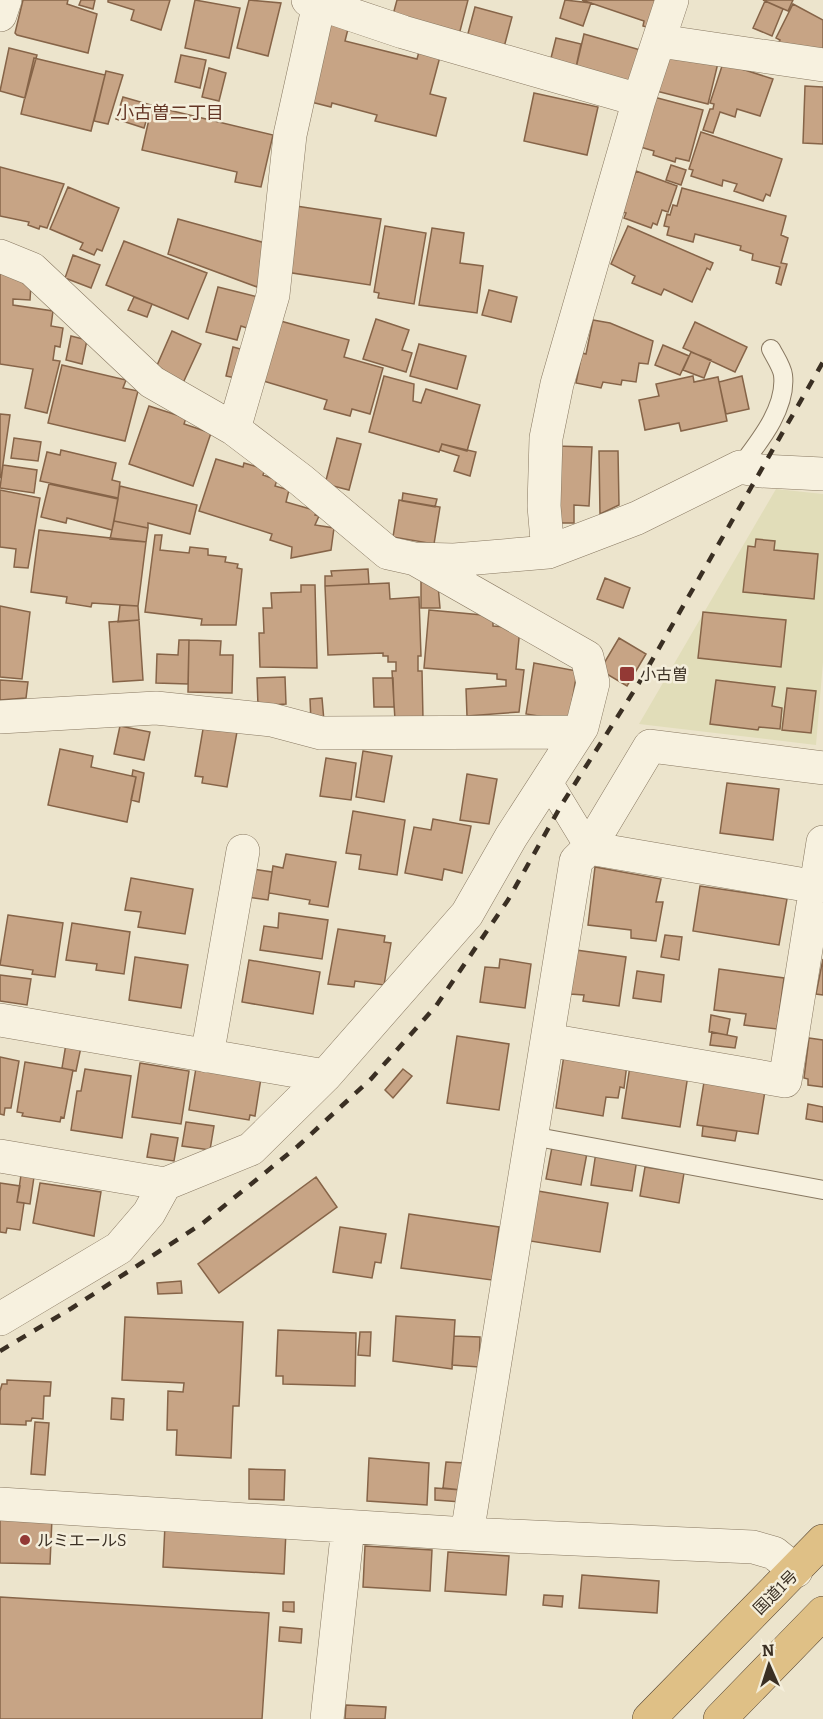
<svg xmlns="http://www.w3.org/2000/svg" width="823" height="1719" font-family="Bitter,'Noto Sans JP',serif">
  <style>
    .farmland { fill: #e1ddb9 }
    .building { fill: #c7a485; stroke: #866448; stroke-width: 1.5 }
    .lines { fill: none; stroke-linecap: round; stroke-linejoin: round }
    .service-casing { stroke: #887861; stroke-width: 20 }
    .pedestrian-casing { stroke: #887861; stroke-width: 28 }
    .minor-casing { stroke: #887861; stroke-width: 34 }
    .trunk-casing { stroke: #574634; stroke-width: 34 }
    .service { stroke: #f7f1df; stroke-width: 18 }
    .pedestrian { stroke: #f7f1df; stroke-width: 27 }
    .minor { stroke: #f7f1df; stroke-width: 33 }
    .trunk { stroke: #dfc086; stroke-width: 33 }
    .rail { stroke: #3a2f23; stroke-width: 4.5; stroke-dasharray: 10 10; stroke-linecap: butt }
    .poi-dot { fill: #933935; stroke: #f4eedb; stroke-width: 2 }
    .labels { text-anchor: middle; stroke-width: 5; stroke-linejoin: round; paint-order: stroke }
    .poi-label { font-size: 16px; fill: #3a2f23; stroke: #f4eedb; text-anchor: start }
    .street-label { font-size: 16px; fill: #3a2f23; stroke: #f4eedb }
    .neighbourhood-label { font-size: 18px; fill: #633525; stroke: #f4eedb }
  </style>
  <rect width="100%" height="100%" fill="#ece4cc"/>
  <!-- farmland -->
  <path class="farmland" d="M776,489L823,494V662L816,745L639,724Z"/>
  <!-- building -->
  <path class="building" d="M23,0H68L67,4L97,14L88,53L17,35L15,33Z
    M81,0H95L93,9L79,5Z
    M108,0H170L161,30L131,20L134,10L108,2Z
    M195,0L240,8L229,58L185,48Z
    M249,0L281,3L268,56L237,48Z
    M397,0H468L459,35L391,22Z
    M565,0L591,3L583,26L560,18Z
    M582,0H658L653,29L643,26L644,21Z
    M763,0H793L788,11Z
    M765,1L783,9L772,36L753,28Z
    M793,4L823,20V56L778,43L780,40L776,38Z
    M475,7L512,17L503,51L466,41Z
    M323,22L348,29L345,41L417,59L420,48L441,53L430,94L446,98L436,136L375,121L377,115L332,103L331,107L303,100Z
    M584,34L644,51L634,86L575,72Z
    M556,38L581,44L575,72L549,66Z
    M9,48L37,55L25,98L0,91Z
    M666,50L718,63L708,104L656,91Z
    M181,55L206,60L200,88L175,82Z
    M34,58L105,75L91,131L21,114Z
    M723,63L773,79L760,116L737,109L735,117L720,112L713,133L703,130L710,109H713L714,104L710,103Z
    M209,68L226,73L219,101L202,97Z
    M106,71L123,75L108,124L94,121Z
    M805,86L823,87V144L803,143Z
    M534,93L598,107L587,155L524,141Z
    M650,96L703,110L689,161L676,158L675,162L653,155L654,151L637,146Z
    M123,97L151,105L144,128L116,119Z
    M152,106L273,135L261,187L235,182L237,172L142,150Z
    M701,132L782,159L770,196L766,194L763,201L734,191L737,184L723,180L722,186L691,176L693,170L689,169Z
    M671,165L686,170L681,185L666,180Z
    M0,167L64,184L47,228L40,226L39,229L28,225L29,222L0,216Z
    M636,171L677,186L668,212L662,210L657,225L653,223L651,228L624,218L626,213L622,212Z
    M68,187L119,208L102,251L97,249L94,255L80,249L83,243L50,229Z
    M682,188L786,216L781,235L788,238L781,263L787,264L781,285L776,283L780,267L752,260L753,254L740,250L741,246L695,234L693,242L667,235L669,227L664,226L667,214L670,215L673,205L677,206Z
    M296,206L381,219L370,285L286,272Z
    M178,219L269,244L257,287L168,254Z
    M385,226L426,233L414,304L378,298L379,293L374,292Z
    M628,226L713,263L710,270L707,268L692,302L664,289L661,295L632,283L635,276L611,264Z
    M432,228L464,233L460,263L483,266L477,313L419,305Z
    M124,241L207,273L188,319L106,285Z
    M73,255L100,265L91,288L65,278Z
    M0,270L31,284L30,300L13,299V305L53,311L51,326L63,328L60,347L55,346L53,360L60,361L47,413L25,408L33,369L0,364Z
    M218,287L262,298L253,330L241,326L237,340L206,332Z
    M489,290L517,297L511,322L482,315Z
    M134,297L152,304L147,317L128,310Z
    M376,319L409,330L402,350L412,353L406,372L363,359Z
    M277,320L349,340L344,357L383,368L370,414L352,409L350,416L324,409L327,400L260,380Z
    M593,320L610,323L653,341L648,364L639,363L636,382L622,380L621,385L603,382L601,388L576,383L582,353L586,354Z
    M695,322L747,347L735,372L683,348Z
    M172,331L201,344L183,383L155,370Z
    M71,336L87,340L82,364L66,360Z
    M419,344L466,356L457,389L410,376Z
    M663,345L689,356L680,375L655,365Z
    M233,347L248,351L240,379L226,376Z
    M691,352L711,360L704,378L683,370Z
    M62,365L126,380L123,388L138,391L125,441L48,423Z
    M384,376L414,384L413,401L421,403L426,389L480,405L467,451L442,444L439,452L369,432Z
    M693,376L694,382L718,377L727,421L681,431L679,423L645,430L639,400L659,396L656,384Z
    M742,376L749,409L726,414L719,382Z
    M149,406L186,418L184,424L211,433L193,486L129,464Z
    M0,414L10,415L1,478L0,477Z
    M14,438L41,442L38,461L11,458Z
    M337,438L361,444L349,490L325,484Z
    M442,444L476,452L470,476L454,471L459,456L440,450Z
    M554,446L592,447L589,506L574,505V523H555Z
    M61,450L116,463L112,480L120,482L118,498L40,481L47,452L60,455Z
    M599,451H618L619,505L600,514Z
    M216,459L243,467L244,463L265,469L263,475L277,480L275,486L289,490L286,502L317,511L315,515L319,516L315,525L334,528L331,550L291,558L292,547L270,540L272,534L199,511Z
    M3,465L37,470L34,493L0,488Z
    M49,484L118,499L112,530L67,518L66,523L41,517Z
    M120,486L197,505L190,534L148,523V528L114,521Z
    M0,490L40,498L28,568L14,567L16,549L0,547Z
    M403,493L437,499L435,507L402,501Z
    M399,500L440,507L434,544L393,537Z
    M114,521L148,528L146,542L110,539Z
    M39,530L146,542L138,606L92,603L91,607L66,603L67,597L31,592Z
    M155,535H162L160,550L189,553L190,547L208,549V555L226,557L225,562L238,564L237,568L242,569L236,625H201L202,619L145,612Z
    M756,539L775,541L774,550L818,554L814,599L743,592L748,546L755,547Z
    M368,569L369,584L325,586V576H332L331,571Z
    M421,576L438,585L440,608H421Z
    M605,578L630,588L623,608L597,599Z
    M389,583L390,599L419,597L421,656H418V671H422L423,719L395,720L392,671H396V662H388V656H383V653L328,655L325,586Z
    M301,585H315L317,668L260,667L259,633H264L263,608H272L271,593L301,592Z
    M120,605L138,606L139,620L118,622Z
    M0,606L30,612L22,679L0,677Z
    M429,610L493,616V626L520,628L516,669L524,670L519,712L467,716L466,689L506,686V680L497,679V674L424,668Z
    M703,612L786,620L781,667L698,658Z
    M139,620L143,680L113,682L109,622Z
    M619,638L646,654L627,686L600,670Z
    M179,640H189L188,684L156,683L157,654L178,655Z
    M189,640L221,641L220,655H233L232,693L188,692Z
    M534,663L577,671L569,721L526,714Z
    M285,677L286,704L258,706L257,678Z
    M373,678H393L394,707H374Z
    M0,680L28,682L26,698L0,700Z
    M716,680L775,687L772,706L782,708L780,729L759,727L758,730L710,724Z
    M787,688L816,691L811,733L782,730Z
    M322,698L324,721L311,722L310,699Z
    M120,726L150,732L144,760L114,754Z
    M203,729L237,732L227,787L202,783L203,777L195,776Z
    M60,749L93,756L91,767L136,777L127,822L48,805Z
    M363,751L392,756L384,802L356,797Z
    M326,758L356,763L351,800L320,796Z
    M133,770L144,773L139,802L131,800L136,777L132,776Z
    M467,774L497,779L489,824L460,820Z
    M727,783L779,789L773,840L720,833Z
    M353,811L405,820L397,875L359,869L361,855L346,853Z
    M433,819L471,826L462,873L444,869L442,880L405,873L414,827L431,830Z
    M286,854L336,862L328,907L309,904L310,900L269,893L273,866L283,868Z
    M595,867L661,879L656,902H663L656,941L631,938V930L588,925Z
    M252,869L272,872L268,900L247,897Z
    M131,878L193,889L185,934L138,927L141,912L125,910Z
    M700,886L787,899L779,945L693,931Z
    M279,913L328,920L322,959L260,950L264,926L278,928Z
    M8,915L63,923L55,977L32,974L33,970L0,965Z
    M72,923L130,932L124,974L96,970L97,964L66,960Z
    M338,929L385,936L384,942L391,943L384,985L355,981L354,987L328,984Z
    M665,935L682,937L679,960L661,957Z
    M576,950L626,957L619,1006L583,1001L584,995L570,994Z
    M135,957L188,965L181,1008L129,1000Z
    M500,959L531,964L525,1008L480,1002L485,967L499,968Z
    M823,959V995L816,994Z
    M249,960L320,972L313,1014L242,1002Z
    M719,969L784,978L777,1029L744,1025L746,1014L714,1010Z
    M637,971L664,975L661,1002L633,998Z
    M0,975L31,979L27,1005L0,1001Z
    M711,1015L730,1019L727,1035L709,1032Z
    M712,1032L737,1037L735,1048L710,1045Z
    M457,1036L509,1044L499,1110L447,1103Z
    M809,1038L823,1040V1087L808,1085V1079L804,1078Z
    M66,1044L81,1047L76,1071L62,1068Z
    M564,1055L627,1064L624,1088L620,1087L618,1098L606,1097L603,1116L556,1108Z
    M0,1057L19,1061L11,1108H5L4,1115L0,1114Z
    M25,1062L73,1070L64,1118L61,1117L60,1122L22,1116L23,1113L17,1112Z
    M140,1063L189,1071L181,1124L132,1117Z
    M630,1066L688,1075L680,1127L622,1118Z
    M196,1068L261,1078L255,1116L250,1115L249,1120L189,1110Z
    M85,1069L131,1076L122,1138L71,1130L77,1091H81Z
    M403,1069L412,1076L393,1098L385,1090Z
    M704,1082L765,1091L758,1134L697,1125Z
    M808,1104L823,1107V1122L806,1119Z
    M186,1122L214,1126L210,1150L182,1146Z
    M703,1126L737,1131L735,1141L702,1136Z
    M151,1134L178,1138L174,1161L147,1157Z
    M552,1147L587,1153L581,1185L546,1179Z
    M596,1152L637,1159L632,1191L591,1185Z
    M645,1167L684,1173L679,1203L640,1196Z
    M21,1175L34,1177L30,1204L17,1202Z
    M316,1177L337,1207L219,1293L198,1264Z
    M0,1183L20,1186L17,1202L24,1203L20,1230L7,1228L6,1233L0,1232Z
    M40,1183L101,1192L94,1236L33,1223Z
    M538,1191L608,1203L600,1252L530,1241Z
    M409,1214L499,1227L492,1280L401,1268Z
    M340,1227L386,1234L381,1263L375,1262L372,1278L333,1272Z
    M181,1281L182,1293L158,1294L157,1283Z
    M396,1316L455,1320L452,1369L393,1361Z
    M125,1317L243,1322L239,1406H233L231,1458L176,1455L177,1430H167L168,1391L183,1392L184,1383L122,1380Z
    M278,1330L356,1333L355,1386L283,1384V1376H276Z
    M360,1332H371L370,1356L358,1355Z
    M454,1336L480,1337L479,1367L452,1365Z
    M7,1380L51,1382L50,1396H44L43,1419L32,1418L31,1421H26V1425L0,1424V1391L2,1384H7Z
    M112,1398L124,1399L123,1420L111,1419Z
    M35,1422L49,1423L45,1475L31,1474Z
    M369,1458L429,1463L427,1505L367,1501Z
    M446,1462L464,1463L462,1490L443,1488Z
    M249,1469L285,1470L284,1500L249,1499Z
    M435,1488L462,1490L461,1502L435,1500Z
    M0,1515L52,1518L50,1564L0,1563Z
    M165,1525L286,1531L284,1574L163,1567Z
    M365,1546L432,1550L430,1591L363,1587Z
    M448,1552L509,1556L506,1595L445,1591Z
    M582,1575L659,1581L657,1613L579,1608Z
    M544,1595L563,1596L562,1607L543,1605Z
    M0,1597L269,1613L262,1719H0Z
    M283,1602H294V1612L283,1611Z
    M280,1627L302,1629L301,1643L279,1641Z
    M346,1705L386,1707L385,1719H345Z"/>
  <g class="lines">
    <defs>
      <path id="service" d="M740,467C759,442 787,408 783,375C782,367 775,357 771,349
        M532,1136L823,1190"/>
      <path id="pedestrian" d="M547,779L589,848"/>
      <path id="minor" d="M308,0L403,32L639,100
        M0,15L5,0
        M660,41L823,65
        M0,256L32,269L152,382L234,429L301,480L388,553L415,559L454,560L548,552L637,518L740,467L761,471L823,474
        M234,429L273,295L290,135L319,4
        M548,552L544,506L546,438L557,384L639,100L672,0
        M0,717L156,708L272,720L321,733L579,732
        M589,848L650,746L823,768
        M0,1020L325,1076
        M548,1040L785,1081L823,842
        M207,1056L243,851
        M0,1156L165,1184
        M0,1319L119,1248L149,1213L165,1184L251,1149L325,1076L467,914L511,837L582,727L593,683L587,657L415,559
        M0,1504L467,1534L753,1547L774,1553L796,1571
        M467,1534L576,861L589,848L817,887
        M327,1719L348,1527"/>
      <path id="trunk" d="M649,1719L823,1541
        M720,1719L823,1613"/>
    </defs>
    <!-- service casing -->
    <use href="#service" class="service-casing"/>
    <!-- pedestrian casing -->
    <use href="#pedestrian" class="pedestrian-casing"/>
    <!-- minor casing -->
    <use href="#minor" class="minor-casing"/>
    <!-- trunk casing -->
    <use href="#trunk" class="trunk-casing"/>
    <!-- service -->
    <use href="#service" class="service"/>
    <!-- pedestrian -->
    <use href="#pedestrian" class="pedestrian"/>
    <!-- minor -->
    <use href="#minor" class="minor"/>
    <!-- trunk -->
    <use href="#trunk" class="trunk"/>
    <!-- rail -->
    <path class="rail" d="M0,1351L72,1308L203,1223L298,1146L371,1079L436,1006L508,900L562,804L639,683L823,362"/>
  </g>
  <!-- markers -->
  <g class="poi-dot">
    <rect x="619" y="666" width="16" height="16" rx="3"/>
    <circle cx="25" cy="1540" r="6"/>
  </g>
  <g class="labels">
    <!-- poi labels -->
    <g class="poi-label">
      <text x="640" y="680">小古曽</text>
      <text x="37" y="1546">ルミエールS</text>
    </g>
    <!-- street labels -->
    <g class="street-label">
      <text transform="translate(775 1592) rotate(-45)" y="6">国道1号</text>
    </g>
    <!-- neighbourhood labels -->
    <g class="neighbourhood-label">
      <text x="170" y="119">小古曽二丁目</text>
    </g>
  </g>
  <!-- north arrow -->
  <g transform="translate(769 1665) rotate(357)" stroke="#f4eedb" stroke-width="4.5" paint-order="stroke">
  <path d="M0-4.5L10 22L0 15L-10 22Z" fill="#3a2f23"/>
  <text y="-9" font-size="16" font-weight="bold" text-anchor="middle" fill="#3a2f23">N</text>
  </g>
</svg>
